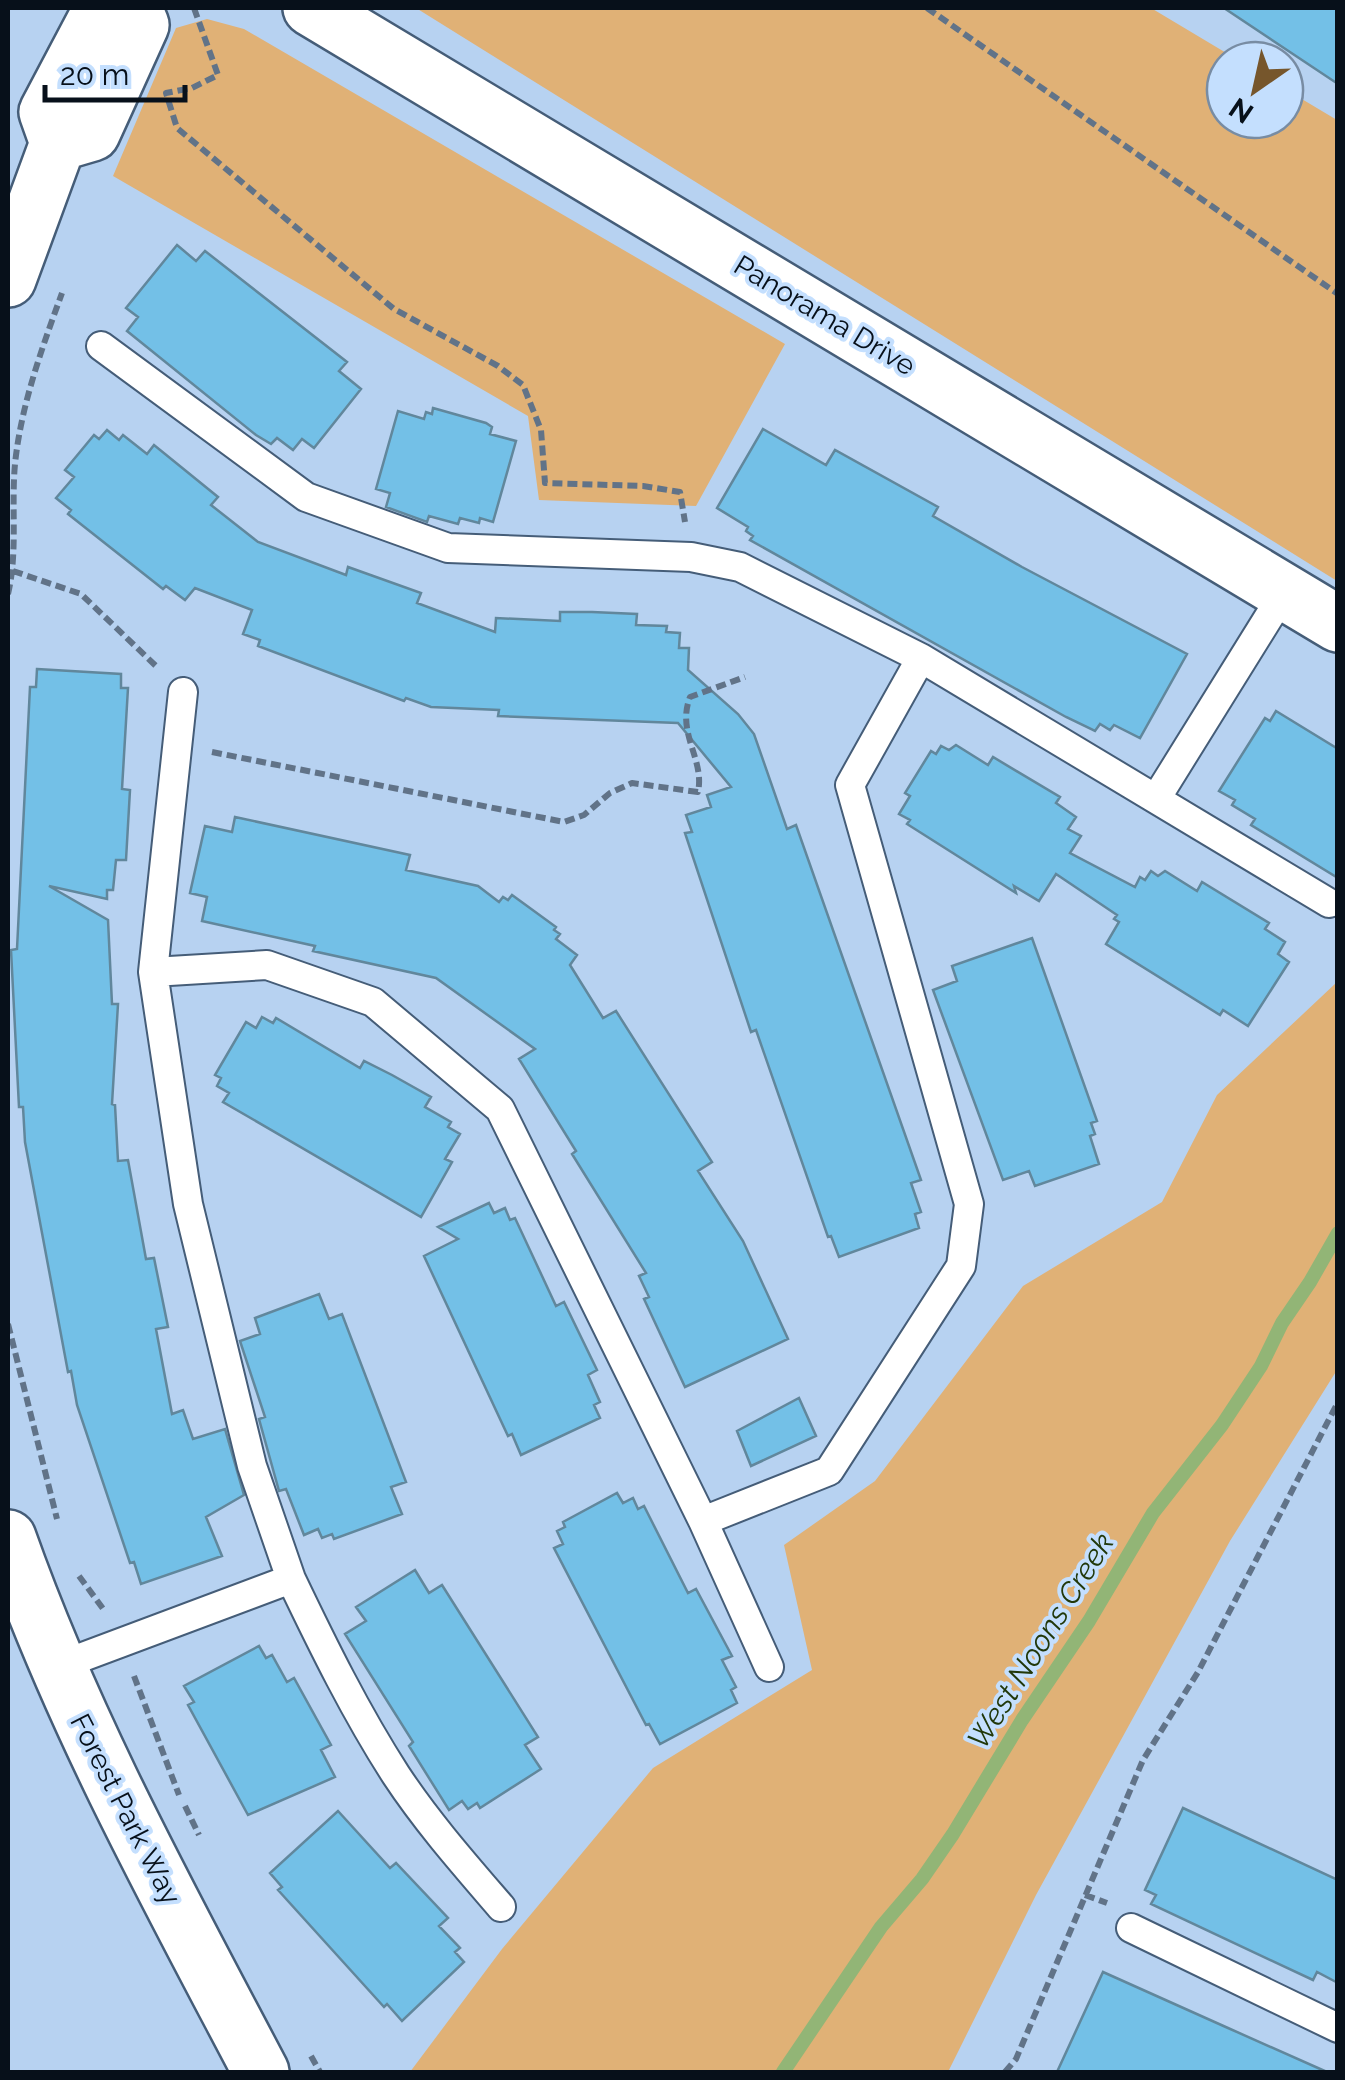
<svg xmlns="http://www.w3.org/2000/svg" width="1345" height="2080" font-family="Raleway,sans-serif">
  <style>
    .green { fill: #e0b176 }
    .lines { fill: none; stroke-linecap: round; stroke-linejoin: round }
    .stream { stroke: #92b576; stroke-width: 14 }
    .building { fill: #73c0e7; stroke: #61879c; stroke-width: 2.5 }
    .service-casing { stroke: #455d78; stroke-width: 32 }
    .tertiary-casing { stroke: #455d78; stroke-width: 60 }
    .path { stroke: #617388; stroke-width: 6; stroke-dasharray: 10 5; stroke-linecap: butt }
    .service { stroke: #fff; stroke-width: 28 }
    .tertiary { stroke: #fff; stroke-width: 55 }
    .labels { text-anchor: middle; stroke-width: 8; stroke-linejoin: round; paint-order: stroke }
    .street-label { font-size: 28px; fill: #07101a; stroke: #c4dffe }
    .water-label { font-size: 30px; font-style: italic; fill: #21380a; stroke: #c4dffe }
  </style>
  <rect width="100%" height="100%" fill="#b7d2f1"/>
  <!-- green -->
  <path class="green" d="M416,8H1151L1238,60H1225V120H1285V89L1337,120V581Z
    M207,19L244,29L785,344L696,506L539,500L528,416L113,176L176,28Z
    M1337,982V1370L1230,1541L1036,1895L948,2072H410L502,1949L653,1768L812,1670L784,1545L875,1481L1023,1286L1162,1202L1217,1095Z"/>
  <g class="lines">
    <!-- stream -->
    <path class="stream" d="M783,2072L881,1927L922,1879L953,1834L1022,1720L1089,1621L1153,1513L1222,1425L1261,1366L1282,1323L1310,1282L1338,1233"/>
  </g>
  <!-- building -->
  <path class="building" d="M1224,8H1338V84Z
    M177,245L196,261L205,251L347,362L339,371L361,389L314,448L302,439L293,450L277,438L271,444L256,435L127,331L138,317L126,308Z
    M433,408L486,423L492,427L490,434L516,441L493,522L480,518L479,523L460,518L458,524L429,516L427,522L386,507L390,493L376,489L398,411L424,419L426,412L432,414Z
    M763,429L826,465L835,450L938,507L933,516L1022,567L1187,654L1140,738L1114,725L1110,730L1100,724L1095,731L1066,717L750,540L753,536L746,531L748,527L717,508Z
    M107,430L119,440L123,435L147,454L154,445L218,497L211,505L258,542L346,575L348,567L421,593L417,603L495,632L496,618L560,621V612H592L637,614L636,625L667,626L666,632L680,633L679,648H689L688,670L738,714L754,734L787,829L796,825L921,1180L911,1183L921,1212L915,1214L919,1228L839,1257L831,1236L828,1237L756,1030L751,1032L685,833L692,832L686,815L711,807L707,795L731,787L678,723L498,716L499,710L431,707L406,698L404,701L258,646L260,640L243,634L252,610L195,588L185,600L166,586L163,589L68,514L71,510L56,498L74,477L65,470L94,435L99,439Z
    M37,669L121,674V688H128L122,789L130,790L126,860H116L113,890H107V899L49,886L108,920L112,1004H118L112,1104L115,1105L118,1161L128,1160L146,1259L154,1258L168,1327L156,1329L172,1414L183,1410L193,1439L225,1429L244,1495L206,1517L222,1556L141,1584L134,1562L130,1563L77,1405L71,1371L68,1372L25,1142L23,1107H19L11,950L17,949L30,687H36Z
    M1276,711L1338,749V878L1251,825L1255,819L1232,805L1235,800L1219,791L1265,718L1270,721Z
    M956,745L988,765L993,757L1060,797L1056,803L1076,817L1068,829L1081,836L1070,853L1135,887L1140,877L1145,880L1151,871L1158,876L1165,871L1197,891L1202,882L1269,923L1265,929L1285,942L1278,954L1289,962L1248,1026L1223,1010L1220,1015L1106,944L1119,922L1114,919L1117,915L1056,874L1039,901L1014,886L1016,893L907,824L910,820L899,814L910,796L905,793L931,751L936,754L941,746L949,750Z
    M235,817L410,855L406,870L478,886L499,902L503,897L508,900L512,895L556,927L554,930L560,934L556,939L577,955L570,965L603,1018L616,1011L712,1162L698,1171L743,1241L788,1339L685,1387L644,1299L649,1297L639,1276L646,1273L572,1154L576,1151L519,1059L535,1049L436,978L313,951L315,946L202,921L207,897L190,893L205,826L232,832Z
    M1032,938L1097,1121L1091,1123L1095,1134L1090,1136L1099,1164L1035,1186L1029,1171L1003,1180L933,990L957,981L952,966Z
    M262,1017L273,1023L276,1018L360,1068L364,1061L392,1075L431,1097L425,1107L451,1122L448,1127L460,1134L445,1159L452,1162L421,1217L223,1102L229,1093L217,1086L221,1078L215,1075L246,1022L256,1028Z
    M489,1203L494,1213L505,1208L510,1220L515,1218L556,1306L564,1302L597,1370L588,1375L600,1402L594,1405L600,1418L521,1455L512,1434L508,1436L424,1256L458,1239L438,1227Z
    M319,1294L329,1319L342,1314L406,1482L391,1487L402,1514L334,1539L332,1534L322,1538L318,1529L304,1535L286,1489L279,1491L259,1419L265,1417L240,1341L260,1334L255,1318Z
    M799,1398L816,1436L751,1466L737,1431Z
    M617,1493L623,1503L633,1498L638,1509L644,1506L688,1593L696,1589L732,1656L722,1660L736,1687L731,1690L737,1703L660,1744L649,1724L646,1725L554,1548L563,1544L557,1531L565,1527L563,1522Z
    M415,1570L429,1593L442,1585L538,1737L525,1745L541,1769L480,1808L477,1803L468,1809L462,1801L449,1810L409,1746L413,1742L345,1634L366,1621L356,1607Z
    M259,1646L266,1658L272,1655L287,1682L294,1678L331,1745L321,1750L335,1777L248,1815L188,1705L194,1702L184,1686Z
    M1183,1808L1338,1880V1983L1317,1972L1313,1980L1151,1904L1156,1895L1145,1890Z
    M338,1811L390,1868L396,1863L448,1918L439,1926L460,1948L455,1952L464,1962L402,2021L387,2004L384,2007L278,1890L282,1887L270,1873Z
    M1103,1972L1228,2028L1327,2072H1057Z"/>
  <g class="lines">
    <defs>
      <path id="service" d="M101,346L306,497L448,548L691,557L740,567L921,658L1329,903
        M1157,797L1285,591
        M153,972L267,965L373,1002L500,1109L703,1521L769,1667
        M703,1521L829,1471L961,1266L969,1204L850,785L921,658
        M291,1579C323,1646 356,1713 396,1775C427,1822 464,1864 501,1907
        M56,1667L291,1579L252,1466L188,1204L153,972L183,692
        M1131,1928L1338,2028"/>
      <path id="tertiary" d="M311,8L1338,624
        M58,143L92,133L141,25L134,8
        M8,279L58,143L47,112L102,8
        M8,1538C74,1725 169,1897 261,2072"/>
    </defs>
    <!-- service casing -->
    <use href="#service" class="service-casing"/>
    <!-- tertiary casing -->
    <use href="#tertiary" class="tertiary-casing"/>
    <!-- path -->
    <path class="path" d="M194,8L218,75L192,88L166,93L177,128L394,309L498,366L523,385L541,430L545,483L643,486L680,492L685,522
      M927,8L1338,294
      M13,571L81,594L157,667
      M8,594C18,552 11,507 15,464C21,405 42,348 62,293
      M212,752L564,822L584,815L610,793L632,783L698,792C705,759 676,733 690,697L745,677
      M8,1324L57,1519
      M79,1576L104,1610
      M134,1676L179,1795
      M185,1806L199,1835
      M1085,1895L1107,1903
      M311,2056L320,2072
      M1005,2072L1016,2059L1143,1760L1198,1672L1338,1402"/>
    <!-- service -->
    <use href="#service" class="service"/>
    <!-- tertiary -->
    <use href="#tertiary" class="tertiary"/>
  </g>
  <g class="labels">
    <!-- street labels -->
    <g class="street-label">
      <text transform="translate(825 315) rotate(31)" y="10">Panorama Drive</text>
      <text transform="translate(126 1809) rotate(63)" y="10">Forest Park Way</text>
    </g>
    <!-- water labels -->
    <g class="water-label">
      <text transform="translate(1041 1641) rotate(-58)" y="10">West Noons Creek</text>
    </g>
  </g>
  <!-- border -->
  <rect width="1345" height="2080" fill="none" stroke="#07101a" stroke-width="20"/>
  <!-- north arrow -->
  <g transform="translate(1255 90) rotate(214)"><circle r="48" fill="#c4dffe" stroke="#788ca3" stroke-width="2.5"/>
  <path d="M0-8L18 38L0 25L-18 38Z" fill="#76562c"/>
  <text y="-15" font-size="28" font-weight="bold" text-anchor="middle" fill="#07101a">N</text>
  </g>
  <!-- scale -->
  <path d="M45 85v15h140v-15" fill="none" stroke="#07101a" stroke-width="5"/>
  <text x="60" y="85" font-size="30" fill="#07101a" stroke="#c4dffe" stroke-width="8" paint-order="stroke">20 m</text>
</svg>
